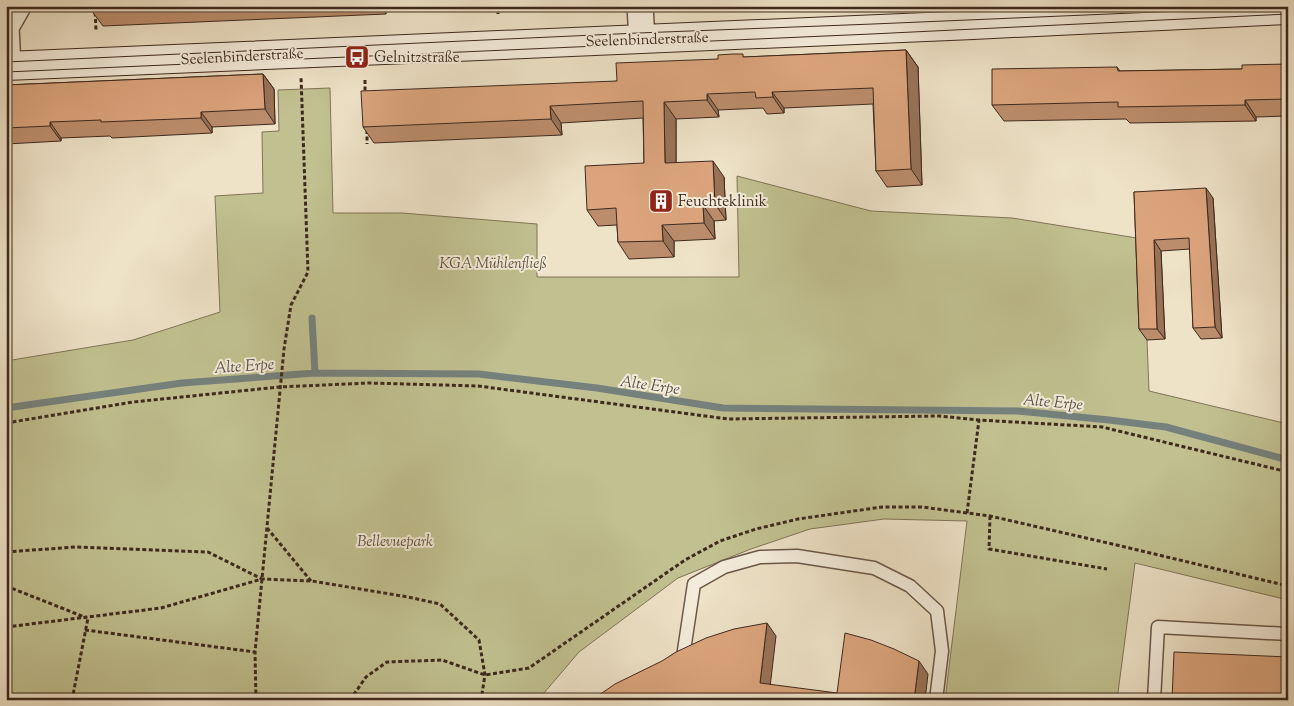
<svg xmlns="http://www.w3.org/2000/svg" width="1294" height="706" font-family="'Sorts Mill Goudy',serif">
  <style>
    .green { fill: #c1c090; stroke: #807456 }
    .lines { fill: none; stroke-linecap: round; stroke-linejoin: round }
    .stream { stroke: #76817d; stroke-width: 7 }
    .lane-casing { stroke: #6a5748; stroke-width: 15 }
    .street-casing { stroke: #6a5748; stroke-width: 28 }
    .secondary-casing { stroke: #3e291d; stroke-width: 30 }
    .path { stroke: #3e291d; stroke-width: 3; stroke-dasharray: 4 2.5; stroke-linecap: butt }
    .lane { stroke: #f4ecdb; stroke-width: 12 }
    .street { stroke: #f4ecdb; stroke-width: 25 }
    .secondary { stroke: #f4ecdb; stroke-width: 28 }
    .tram { stroke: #3e291d; stroke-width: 1 }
    .wall { fill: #bc8d6c; stroke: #3e291d }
    .shaded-wall { fill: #997358; stroke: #3e291d }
    .building { fill: #dba47d; stroke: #3e291d }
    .labels { text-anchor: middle; stroke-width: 4; stroke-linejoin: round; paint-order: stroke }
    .street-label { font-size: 15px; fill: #3e291d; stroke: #f4ecdb }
    .poi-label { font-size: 15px; fill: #3e291d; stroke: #f4ecdb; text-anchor: start }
    .park-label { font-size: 15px; font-style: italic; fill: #5f4f3a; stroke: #f4ecdb }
    .water-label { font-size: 16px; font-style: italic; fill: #564e45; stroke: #f4ecdb }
  </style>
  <rect width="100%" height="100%" fill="#eee2c7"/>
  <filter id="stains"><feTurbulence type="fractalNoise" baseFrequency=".004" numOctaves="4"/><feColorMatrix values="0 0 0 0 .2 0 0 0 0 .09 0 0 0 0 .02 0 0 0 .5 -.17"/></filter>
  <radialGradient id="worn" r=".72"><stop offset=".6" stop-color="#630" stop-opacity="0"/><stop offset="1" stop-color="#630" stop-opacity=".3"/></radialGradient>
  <!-- green -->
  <path class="green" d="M330,88L333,213H402L537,224V277H739L737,176L871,211L1012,218L1143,239L1149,391L1288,424V600L1135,563L1117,700H945L967,521L884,519L810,529L751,549L678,578L579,652L538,700H6V361L133,340L220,312L215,196L263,193L262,132L279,131L278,90Z"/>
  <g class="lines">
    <!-- stream -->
    <path class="stream" d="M312,318L315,373
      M6,408L182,383L315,373L479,374L597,388L723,408L1018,411L1109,420L1166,427L1288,460"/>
    <defs>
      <path id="lane" d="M677,660L683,657L694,584L724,567L760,557L797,556L874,568L910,586L937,611L942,651L936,700
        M1154,700L1158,627L1288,634"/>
      <path id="street" d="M640,6L642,39
        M8,66L6,27L18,6"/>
      <path id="secondary" d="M6,66L973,25L1288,10"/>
    </defs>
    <!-- lane casing -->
    <use href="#lane" class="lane-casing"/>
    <!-- street casing -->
    <use href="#street" class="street-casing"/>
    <!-- secondary casing -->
    <use href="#secondary" class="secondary-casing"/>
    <!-- path -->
    <path class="path" d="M95,6L96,31
      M498,6V14
      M365,80V94
      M367,130V144
      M6,423L133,402L279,387L369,383L478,386L728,419L939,416L979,420L1102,427L1288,472
      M967,513L979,420
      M990,516L989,549L1107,569
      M267,528L311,581
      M6,552L75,547L208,552L262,579
      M6,586L87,618
      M6,627L161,608L262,579L312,581L408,597L440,604L479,640L485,675L481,700
      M85,630L255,652
      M72,700L88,618
      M256,700L255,652L284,349L291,305L308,272L301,77
      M350,700L366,677L387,662L442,660L485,675L529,668L685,560L720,541L756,529L798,519L882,507H922L990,516L1121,546L1288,586"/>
    <!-- lane -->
    <use href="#lane" class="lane"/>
    <!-- street -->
    <use href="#street" class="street"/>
    <!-- secondary -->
    <use href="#secondary" class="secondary"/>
    <!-- tram -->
    <path class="tram" d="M6,62L638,33L873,24L1275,7
      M6,72L871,34L1288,14"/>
  </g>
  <!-- wall -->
  <path class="wall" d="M91,6H385L386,14L103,26L91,10Z
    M517,6H545L518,8Z
    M906,50L918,67L922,185L887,187L876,171L873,104L784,108V113L767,114L763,108L718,110L719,117L676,119V162L724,177L726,220L714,221L715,239L674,241V257L629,259L618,242L617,225L598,226L587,210L644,163L643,118L561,123L562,135L374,143L363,127L617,81L718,59L745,57Z
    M1288,64V116L1256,117V121L1130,123L1126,119L1004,121L992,105L1117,67L1120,71L1242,69Z
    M263,74L274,89L275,124L212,127V133L112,138L110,136L61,138V141L6,144V85Z
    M1134,192L1213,198L1222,338L1201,339L1193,328L1190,249L1161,251L1165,339L1147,340L1139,329Z"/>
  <!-- shaded-wall -->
  <path class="shaded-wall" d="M381,6H385L386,14Z
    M906,50L918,67L922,185L911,169Z
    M263,74L274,89L275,124L265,109Z
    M772,92L784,108V113L773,97Z
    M707,94L718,110L719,117L707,100Z
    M1245,100L1256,117V121L1245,105Z
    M664,102L676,119V179L665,163Z
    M550,106L561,123L562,135L551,119Z
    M201,112L212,127V133L201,118Z
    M50,122L61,138V141L50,126Z
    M713,161L724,177L726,220L715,204Z
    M1206,188L1213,198L1222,338L1215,327Z
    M703,205L714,221L715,239L704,223Z
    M662,225L674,241V257L663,241Z
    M1154,240L1161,251L1165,339L1157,329Z
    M767,623L776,636L769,696L760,683Z
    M919,661L928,674L925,700H914Z"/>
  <!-- building -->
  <path class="building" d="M91,6H169L91,10Z
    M906,50L911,169L876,171L873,88L772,92L773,97L756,98L755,92L707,94V100L664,102L665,163L713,161L715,204L703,205L704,223L662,225L663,241L618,242L616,208L587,210L585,166L644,163L643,101L550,106L551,119L363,127L361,91L617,81L616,63L718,59V55L732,54H743V57Z
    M1288,64V99L1245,100V105L1118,107V102L992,105V69L1117,67L1118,71L1242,69V65Z
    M263,74L265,109L201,112V118L101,122V120L50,122V126L6,128V85Z
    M1206,188L1215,327L1193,328L1189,238L1154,240L1157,329H1139L1134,192Z
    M767,623L760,683L837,693L845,633L871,640L894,649L919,661L914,700H592L615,684L662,661L676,652L706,638L734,629Z
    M1174,652L1288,657V700H1172Z"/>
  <!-- icons -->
  <defs>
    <symbol id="bus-square" viewBox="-11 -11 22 22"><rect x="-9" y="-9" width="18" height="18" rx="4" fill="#8f2418" stroke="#f4ecdb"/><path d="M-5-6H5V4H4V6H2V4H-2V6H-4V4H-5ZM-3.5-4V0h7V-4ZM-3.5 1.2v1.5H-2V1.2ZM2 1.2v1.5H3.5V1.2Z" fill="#fff"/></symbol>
    <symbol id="building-square" viewBox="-11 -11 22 22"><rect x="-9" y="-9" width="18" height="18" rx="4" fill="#8f2418" stroke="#f4ecdb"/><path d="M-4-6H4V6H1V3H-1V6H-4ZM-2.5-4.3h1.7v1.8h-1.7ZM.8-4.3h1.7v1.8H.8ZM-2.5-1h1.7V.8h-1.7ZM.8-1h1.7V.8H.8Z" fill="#fff"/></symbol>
  </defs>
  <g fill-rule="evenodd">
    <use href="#bus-square" x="343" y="43" width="28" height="28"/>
    <use href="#building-square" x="647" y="187" width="28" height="28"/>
  </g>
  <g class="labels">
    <!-- street labels -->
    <g class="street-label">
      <text transform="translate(647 39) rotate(-2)" y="5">Seelenbinderstraße</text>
      <text transform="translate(242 56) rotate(-3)" y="5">Seelenbinderstraße</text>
    </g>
    <!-- poi labels -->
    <g class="poi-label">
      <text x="374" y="62">Gelnitzstraße</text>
      <text x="678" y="206">Feuchteklinik</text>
    </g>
    <!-- park labels -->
    <g class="park-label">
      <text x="493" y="268">KGA Mühlenfließ</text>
      <text x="395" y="546">Bellevuepark</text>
    </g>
    <!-- water labels -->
    <g class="water-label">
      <text transform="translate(244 365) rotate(-4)" y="6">Alte Erpe</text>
      <text transform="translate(650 384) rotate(8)" y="6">Alte Erpe</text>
      <text transform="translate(1053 401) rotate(5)" y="6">Alte Erpe</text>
    </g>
  </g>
  <!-- margin -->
  <rect width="1294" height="706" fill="none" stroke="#eee2c7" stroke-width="25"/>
  <rect x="8" y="8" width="1279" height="691" fill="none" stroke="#3e291d" stroke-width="2.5"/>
  <rect x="12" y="12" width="1269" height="681" fill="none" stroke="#3e291d"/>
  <rect width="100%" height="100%" filter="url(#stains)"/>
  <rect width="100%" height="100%" fill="url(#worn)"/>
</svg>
